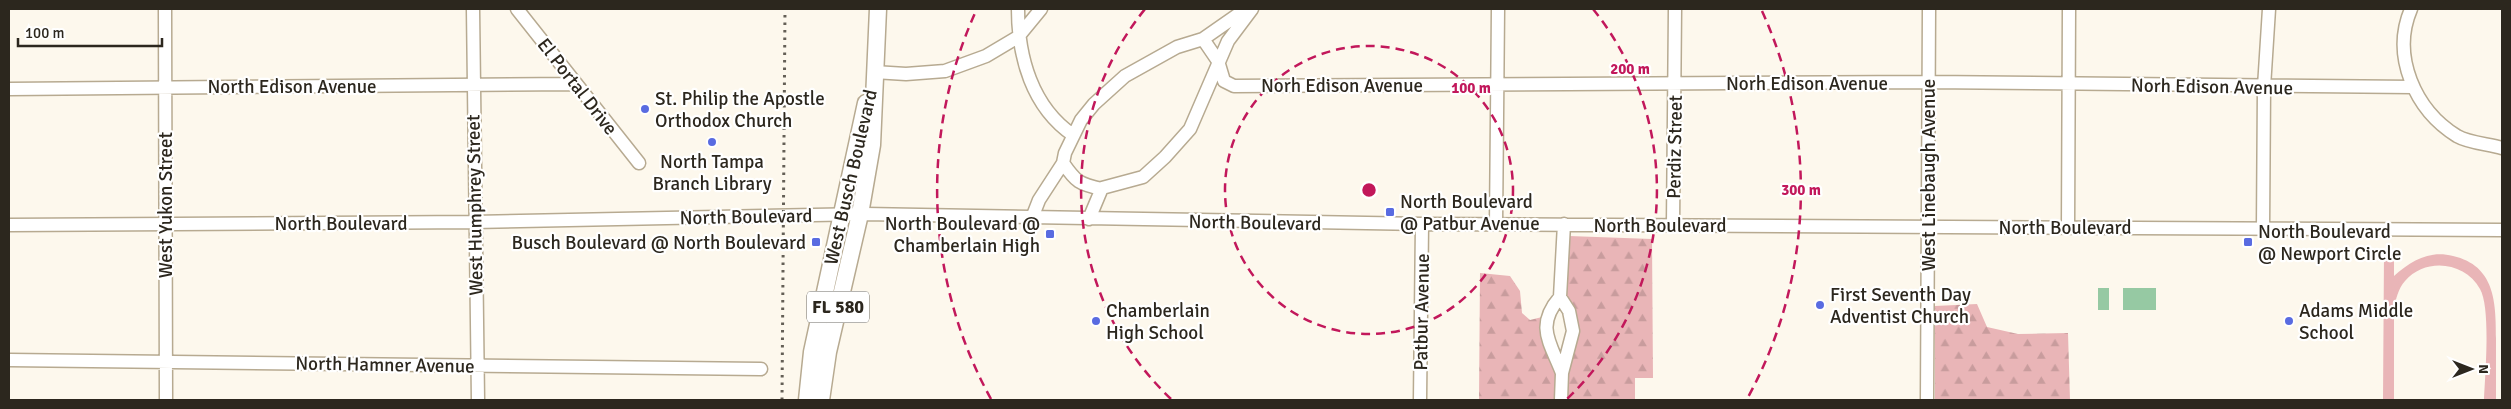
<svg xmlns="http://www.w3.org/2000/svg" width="2511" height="409" font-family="Signika,sans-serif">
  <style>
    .green { fill: #e9b5b7 }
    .forest { fill: url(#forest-firs) }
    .water { fill: #96c9a3 }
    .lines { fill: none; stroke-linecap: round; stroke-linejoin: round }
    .minor-casing { stroke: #b7aa91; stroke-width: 15 }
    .major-casing { stroke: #b7aa91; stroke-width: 19 }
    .minor { stroke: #fff; stroke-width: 12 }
    .major { stroke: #fff; stroke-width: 16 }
    .rail { stroke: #645f56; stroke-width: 3; stroke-dasharray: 2.5 5; stroke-linecap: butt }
    .ring { fill: none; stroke: #c2185b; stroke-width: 2.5; stroke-dasharray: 9 6 }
    .poi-dot { fill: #596be1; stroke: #fff; stroke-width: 2 }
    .labels { text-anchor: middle; stroke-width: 4.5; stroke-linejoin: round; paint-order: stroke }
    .shield { fill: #fff; stroke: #6b6862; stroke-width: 1 }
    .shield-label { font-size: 18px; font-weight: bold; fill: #2c271e }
    .street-label { font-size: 19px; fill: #2c271e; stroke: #fff }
    .poi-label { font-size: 19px; fill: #2c271e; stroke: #fff; text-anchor: start }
    .centre { fill: #c2185b; stroke: #fff; stroke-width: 2.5 }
    .ring-label { font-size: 15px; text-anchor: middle; font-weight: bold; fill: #c2185b; stroke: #fff; stroke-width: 4.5; stroke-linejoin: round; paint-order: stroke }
  </style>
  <defs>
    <pattern id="forest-firs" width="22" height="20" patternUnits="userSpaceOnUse" patternTransform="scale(1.25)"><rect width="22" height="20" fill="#e9b5b7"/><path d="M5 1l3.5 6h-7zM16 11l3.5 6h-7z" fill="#c89c9d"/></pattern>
  </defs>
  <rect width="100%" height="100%" fill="#fdf8ed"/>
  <!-- green -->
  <path class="green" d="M2384,253H2394V276C2411,261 2429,250 2453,256C2497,266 2496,306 2496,343C2496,362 2496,381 2496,400H2484C2485,376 2491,308 2480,289C2465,262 2426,257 2405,281C2398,289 2396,299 2394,309V400H2383Z"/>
  <!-- forest -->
  <path class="forest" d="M1569,236L1652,239L1653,378H1635V400H1567L1569,375L1568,297L1566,295Z
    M1480,273L1510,276L1520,291L1522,313L1530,320L1542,317L1541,335L1556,373L1555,400H1479Z
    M1977,304L1987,327L2018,334L2068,333L2070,400H1935V306Z"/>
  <!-- water -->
  <path class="water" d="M2098,288H2109V310H2098Z
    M2123,288H2156V310H2123Z"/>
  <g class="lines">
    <defs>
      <path id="minor" d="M165,9L166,400
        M473,9L478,400
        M517,9L639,163
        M1018,9C1018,57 1032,107 1073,135
        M2411,9C2391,56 2415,110 2457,136C2469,143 2489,144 2502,148
        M1203,39L1218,61L1224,81L1234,86L1929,82L2413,87
        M874,72L906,74L945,71L986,56L1018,37L1041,9
        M9,89L575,84
        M1063,163C1076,182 1079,184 1102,189
        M1032,218L1039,200L1063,163L1065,153L1081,120L1094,104L1125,76L1177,47L1203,39L1246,9
        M1089,219L1102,188L1143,177L1165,157L1190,129L1228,41L1252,9
        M1496,224L1498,9
        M1673,224L1675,9
        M9,225L474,222L865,214L1422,224L2502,230
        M2068,227L2069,9
        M2263,228L2264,87L2269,9
        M1560,297C1535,326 1550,342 1562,373
        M9,360L761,369
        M1420,400L1422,224
        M1561,400L1562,373L1573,331L1569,311L1560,297L1564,224
        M1927,400L1929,9"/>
      <path id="major" d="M807,400L812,352L866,103
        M821,400L828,352L860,214L872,145L878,9"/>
    </defs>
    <!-- minor casing -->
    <use href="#minor" class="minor-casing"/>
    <!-- major casing -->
    <use href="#major" class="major-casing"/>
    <!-- minor -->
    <use href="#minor" class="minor"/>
    <!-- major -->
    <use href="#major" class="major"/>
    <!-- rail -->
    <path class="rail" d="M782,400L785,9"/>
  </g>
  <!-- distance rings -->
  <g class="ring">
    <circle cx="1369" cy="190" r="144"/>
    <path d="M1171 399A288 288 0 0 1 1145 9M1593 9A288 288 0 0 1 1567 399"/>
    <path d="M991 399A432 432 0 0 1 976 11M1762 11A432 432 0 0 1 1747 399"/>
  </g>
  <!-- markers -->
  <g class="poi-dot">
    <circle cx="645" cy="109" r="5"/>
    <circle cx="712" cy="142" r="5"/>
    <rect x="1385" y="207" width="10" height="10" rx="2.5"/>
    <rect x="1045" y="229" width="10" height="10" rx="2.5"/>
    <rect x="811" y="237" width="10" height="10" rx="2.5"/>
    <rect x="2243" y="237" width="10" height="10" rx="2.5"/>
    <circle cx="1820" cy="305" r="5"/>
    <circle cx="1096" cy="321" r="5"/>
    <circle cx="2289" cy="321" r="5"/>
  </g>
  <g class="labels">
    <!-- shield labels -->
    <rect class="shield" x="807" y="291.5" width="62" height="31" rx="4"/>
    <g class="shield-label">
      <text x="838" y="313">FL 580</text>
    </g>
    <!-- street labels -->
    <g class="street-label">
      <text x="1807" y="90">Norh Edison Avenue</text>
      <text x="1342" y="92">Norh Edison Avenue</text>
      <text x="292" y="93">North Edison Avenue</text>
      <text transform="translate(578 86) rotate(52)" y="7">El Portal Drive</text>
      <text transform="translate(2212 86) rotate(1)" y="7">Norh Edison Avenue</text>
      <text transform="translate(1674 147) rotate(-89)" y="7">Perdiz Street</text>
      <text transform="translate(1928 175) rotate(-90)" y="7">West Linebaugh Avenue</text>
      <text transform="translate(850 177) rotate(-77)" y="7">West Busch Boulevard</text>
      <text transform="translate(165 205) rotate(-90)" y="7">West Yukon Street</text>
      <text transform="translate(474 205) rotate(-91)" y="7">West Humphrey Street</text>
      <text transform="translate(746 216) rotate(-1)" y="7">North Boulevard</text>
      <text transform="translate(1255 222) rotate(1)" y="7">North Boulevard</text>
      <text x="341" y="230">North Boulevard</text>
      <text x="1660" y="232">North Boulevard</text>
      <text x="2065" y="234">North Boulevard</text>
      <text transform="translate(1421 312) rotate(-89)" y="7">Patbur Avenue</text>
      <text transform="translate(385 364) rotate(1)" y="7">North Hamner Avenue</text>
    </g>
    <!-- poi labels -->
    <g class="poi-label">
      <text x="655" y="105">St. Philip the Apostle<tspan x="655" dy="22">Orthodox Church</tspan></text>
      <text x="712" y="168" text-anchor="middle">North Tampa<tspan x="712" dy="22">Branch Library</tspan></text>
      <text x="1400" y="208">North Boulevard<tspan x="1400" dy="22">@ Patbur Avenue</tspan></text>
      <text x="1040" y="230" text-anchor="end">North Boulevard @<tspan x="1040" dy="22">Chamberlain High</tspan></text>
      <text x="2258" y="238">North Boulevard<tspan x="2258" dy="22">@ Newport Circle</tspan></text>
      <text x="806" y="249" text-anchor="end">Busch Boulevard @ North Boulevard</text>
      <text x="1830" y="301">First Seventh Day<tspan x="1830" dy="22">Adventist Church</tspan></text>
      <text x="1106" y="317">Chamberlain<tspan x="1106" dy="22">High School</tspan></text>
      <text x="2299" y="317">Adams Middle<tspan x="2299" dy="22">School</tspan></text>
    </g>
  </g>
  <circle cx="1369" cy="190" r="8" class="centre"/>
  <g class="ring-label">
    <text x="1630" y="74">200 m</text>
    <text x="1471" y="93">100 m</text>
    <text x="1801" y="195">300 m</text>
  </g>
  <!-- border -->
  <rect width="2511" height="409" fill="none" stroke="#2c271e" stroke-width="20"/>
  <!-- north arrow -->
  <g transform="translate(2471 369) rotate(90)" stroke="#ffffff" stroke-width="4" paint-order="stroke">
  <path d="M0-4L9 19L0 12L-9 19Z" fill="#2c271e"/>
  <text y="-8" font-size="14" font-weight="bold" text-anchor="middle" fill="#2c271e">N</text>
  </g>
  <!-- scale -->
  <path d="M18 38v8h144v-8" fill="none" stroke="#2c271e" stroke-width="2.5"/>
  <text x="25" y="38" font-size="15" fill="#2c271e" stroke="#ffffff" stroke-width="4" paint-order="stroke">100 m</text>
</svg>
